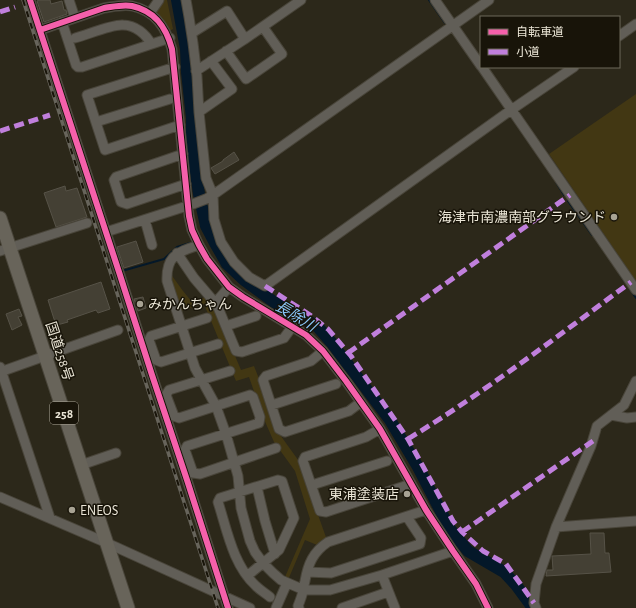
<svg xmlns="http://www.w3.org/2000/svg" width="636" height="608" font-family="'Alegreya Sans','Noto Sans JP',sans-serif">
  <style>
    .green { fill: #423713 }
    .lines { fill: none; stroke-linecap: round; stroke-linejoin: round }
    .stream { stroke: #041829; stroke-width: 2 }
    .river { stroke: #041829; stroke-width: 12 }
    .building { fill: #444034; stroke: #565247 }
    .minor-casing { stroke: #49453a; stroke-width: 11 }
    .highway-casing { stroke: #49453a; stroke-width: 15 }
    .minor { stroke: #615e57; stroke-width: 9 }
    .highway { stroke: #68645a; stroke-width: 13 }
    .rail-casing { stroke: #67645b; stroke-width: 3.5 }
    .rail { stroke: #181409; stroke-width: 2; stroke-dasharray: 6; stroke-linecap: butt }
    .quiet { stroke: #c07fdc; stroke-width: 5; stroke-dasharray: 10 5; stroke-linecap: butt }
    .cycleway-casing { stroke: #181409; stroke-width: 8 }
    .cycleway { stroke: #f560ab; stroke-width: 6 }
    .poi-dot { fill: #a8a394; stroke: #181409; stroke-width: 1.5 }
    .labels { text-anchor: middle; stroke-width: 3; stroke-linejoin: round; paint-order: stroke }
    .shield { fill: #181409; stroke: #aba698; stroke-width: 1 }
    .shield-label { font-size: 13px; font-weight: bold; fill: #eae5d6 }
    .poi-label { font-size: 14px; fill: #eae5d6; stroke: #181409; text-anchor: end }
    .street-label { font-size: 14px; fill: #eae5d6; stroke: #181409 }
    .water-label { font-size: 15px; font-style: italic; fill: #89c6f9; stroke: #181409 }
  </style>
  <rect width="100%" height="100%" fill="#2c281a"/>
  <!-- green -->
  <path class="green" d="M161,0H167L173,29L169,31L153,13Z
    M636,94V281L549,154Z
    M170,273L183,291L192,302L206,297L214,306L241,370L254,366L275,420L278,432L301,464L317,512L327,540L317,545L305,540L288,580L285,577L310,519L295,471L274,442L263,417L249,377L236,381L204,304L180,311L170,281Z"/>
  <g class="lines">
    <!-- stream -->
    <path class="stream" d="M429,0L445,23
      M556,182L564,195
      M568,201L592,235
      M207,237L211,236
      M122,271L164,259L177,247L190,243
      M619,273L625,282
      M629,288L636,298"/>
    <!-- river -->
    <path class="river" d="M177,0L186,49L187,72L192,118V145L199,194L206,226L215,243L227,264L244,280L274,302L317,326L331,342L390,420L418,467L450,529L468,551L504,572L516,585L533,608"/>
  </g>
  <!-- building -->
  <path class="building" d="M39,0H50L51,4L62,1L64,10H66L67,14L44,22L37,1Z
    M234,152L239,160L215,174L211,168L223,161V160Z
    M65,186L66,191L77,188L87,217L56,227L44,193Z
    M136,241L143,262L124,268L117,247Z
    M101,282L110,309L98,313L96,310L67,320L68,322L57,325L54,319L48,300Z
    M143,297L146,308L138,311L134,299Z
    M19,309L22,316L18,317L22,325L12,330L6,314Z
    M590,533H604L605,553H609L611,572L546,576L547,570H553L552,556L591,554Z"/>
  <g class="lines">
    <defs>
      <path id="minor" d="M30,0L119,272L152,375L187,480L228,608
        M69,0L75,18
        M186,0L189,17L193,43L197,76L199,112L206,178L213,195L214,219L221,242L234,262L249,277L265,286L511,110L574,67
        M435,0L481,66
        M150,13L159,0
        M62,22L76,65L78,67H82L170,38
        M40,30L104,8C112,7 123,4 132,6C155,11 166,27 172,49L189,216L192,230L199,245L207,259L229,287L243,297L306,335L323,351L346,381L380,429L426,510L453,551L476,584L488,608
        M192,33L227,11L245,39
        M619,36L636,24
        M75,38C87,35 112,24 123,25C135,25 146,34 151,44
        M226,51L246,79L282,54L263,27
        M175,67L87,95L105,150L180,125
        M482,67L636,290
        M196,71L245,39L301,0
        M199,112L232,89L211,61
        M96,122L170,99
        M183,154L116,177L114,180L121,202L127,204L186,184
        M145,220L152,245
        M106,232L193,204L206,199L213,195L489,0
        M199,245C178,252 166,255 167,281L195,368L216,406L226,434L238,476L241,508L250,541L255,552L263,563L273,573L281,580L304,590H330L382,575L453,551
        M0,251L87,223
        M177,253L194,278L217,305L236,351L242,352L284,338L292,327
        M216,302L229,287
        M207,318L151,336L149,340L156,360L161,362L218,344
        M226,326L256,316
        M323,351L311,361L266,376L263,380L279,429L285,432L349,411L361,402
        M0,367L50,518
        M230,371L169,390L166,395L174,416L179,418L250,395L253,397L260,417L259,423L187,446L185,450L193,473L200,474L276,448
        M0,372L118,330
        M272,405L336,384
        M611,415L627,418L636,417
        M380,429L366,437L305,457L303,461L320,511L326,512L411,484
        M81,465L116,453
        M312,485L387,461
        M257,487L265,521L275,554
        M0,497L107,543L250,608
        M556,527L636,521
        M307,572L331,573L420,544L421,538L407,517
        M382,575L395,608
        M247,576L279,550L294,518L282,481L278,480L220,498L218,502C227,530 233,565 256,586C260,590 265,593 270,597
        M276,608L287,583
        M299,608L298,606C300,601 302,596 303,591C304,588 304,584 305,581C308,564 313,552 328,542L426,510
        M342,608L388,592
        M536,608L534,603L536,584L556,527L591,446L597,426L624,405L636,381"/>
      <path id="highway" d="M0,218L128,608"/>
    </defs>
    <!-- minor casing -->
    <use href="#minor" class="minor-casing"/>
    <!-- highway casing -->
    <use href="#highway" class="highway-casing"/>
    <!-- minor -->
    <use href="#minor" class="minor"/>
    <!-- highway -->
    <use href="#highway" class="highway"/>
    <defs>
      <path id="rail" d="M23,0L218,608"/>
    </defs>
    <!-- rail casing -->
    <use href="#rail" class="rail-casing"/>
    <!-- rail -->
    <use href="#rail" class="rail"/>
    <!-- quiet -->
    <path class="quiet" d="M0,12L15,7
      M0,131L50,115
      M265,286L310,315L328,329L351,356L408,439L453,521L462,532L483,551L506,564L524,589L534,603
      M348,353L570,195
      M408,439C486,391 558,336 631,282
      M462,532L593,441"/>
    <defs>
      <path id="cycleway" d="M30,0L119,272L152,375L187,480L228,608
        M40,30L104,8C112,7 123,4 132,6C155,11 166,27 172,49L189,216L192,230L199,245L207,259L229,287L243,297L306,335L323,351L346,381L380,429L426,510L453,551L476,584L488,608"/>
    </defs>
    <!-- cycleway casing -->
    <use href="#cycleway" class="cycleway-casing"/>
    <!-- cycleway -->
    <use href="#cycleway" class="cycleway"/>
  </g>
  <!-- markers -->
  <g class="poi-dot">
    <circle cx="614" cy="217" r="4"/>
    <circle cx="140" cy="304" r="4"/>
    <circle cx="407" cy="494" r="4"/>
    <circle cx="72" cy="510" r="4"/>
  </g>
  <g class="labels">
    <!-- shield labels -->
    <rect class="shield" x="50" y="402" width="28" height="22" rx="3"/>
    <g class="shield-label">
      <text x="64" y="418">258</text>
    </g>
    <!-- poi labels -->
    <g class="poi-label">
      <text x="606" y="222">海津市南濃南部グラウンド</text>
      <text x="148" y="309" text-anchor="start">みかんちゃん</text>
      <text x="399" y="499">東浦塗装店</text>
      <text x="80" y="515" text-anchor="start">ENEOS</text>
    </g>
    <!-- street labels -->
    <g class="street-label">
      <text transform="translate(60 351) rotate(72)" y="5">国道258号</text>
    </g>
    <!-- water labels -->
    <g class="water-label">
      <text transform="translate(296 316) rotate(31)" y="5">長除川</text>
    </g>
  </g>
  <!-- legend -->
  <rect x="480" y="16" width="140" height="52" fill="#181409" stroke="#6c685b"/>
  <rect x="488" y="29" width="20" height="6" fill="#f560ab" stroke="#6c685b"/>
  <text x="516" y="36" font-size="12" fill="#eae5d6">自転車道</text>
  <rect x="488" y="49" width="20" height="6" fill="#c07fdc" stroke="#6c685b"/>
  <text x="516" y="56" font-size="12" fill="#eae5d6">小道</text>
</svg>
